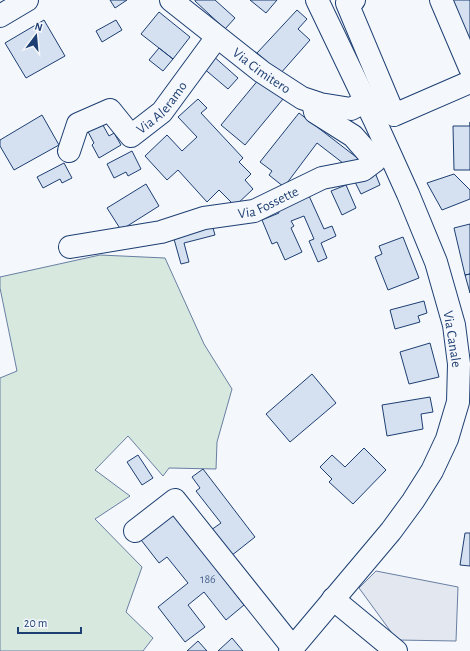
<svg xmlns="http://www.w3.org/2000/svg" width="470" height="651" font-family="'Alegreya Sans',sans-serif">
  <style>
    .green { fill: #d7e8df; stroke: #687fa3 }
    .parking { fill: #e3e8f0; stroke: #687fa3 }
    .building { fill: #d5e0f0; stroke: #1d3f73 }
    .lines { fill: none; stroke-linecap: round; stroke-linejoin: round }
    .minor-casing { stroke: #1d3f73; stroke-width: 24 }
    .minor { stroke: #f4f7fb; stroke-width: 22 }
    .labels { text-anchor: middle; stroke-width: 3; stroke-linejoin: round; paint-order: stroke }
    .number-label { font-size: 12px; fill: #4b6792 }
    .street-label { font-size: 14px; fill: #1d3f73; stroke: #f4f7fb }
  </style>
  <rect width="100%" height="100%" fill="#f4f7fb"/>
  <!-- green -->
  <path class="green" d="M100,255L165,258L204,344L232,389L217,442L216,469L169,468L163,476L128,436L95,470L130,496L95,519L142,567L126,612L153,638L143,651H0V378L17,371L0,288V277Z"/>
  <!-- parking -->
  <path class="parking" d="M376,571L458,587L456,641L397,640L359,588Z"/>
  <!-- building -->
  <path class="building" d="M110,0H127L115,8Z
    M195,0H215L235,18L225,29L195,1Z
    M250,0H277L266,13Z
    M450,0H470V47Z
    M297,10L307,19L298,29L310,40L280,74L257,53Z
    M159,12L190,37L173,59L141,34Z
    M44,20L65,56L26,78L5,43Z
    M116,20L122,30L102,42L96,31Z
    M159,48L173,59L163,71L149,60Z
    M212,55L238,78L228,89L202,67Z
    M259,79L283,99L245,145L221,125Z
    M198,99L207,108L201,113L243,158L239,162L251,174L245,180L253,189L235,206L219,190L207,202L178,170L167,180L145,156L167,135L182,151L197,137L178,117Z
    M299,113L360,160L352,170L317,143L284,187L269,175L272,171L260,162Z
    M42,115L59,145L14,170L0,146V140Z
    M99,118L109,136L114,133L121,145L99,158L92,145L94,143L85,126Z
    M470,122V170H454L453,126H470Z
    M132,151L141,169L128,176L126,172L114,178L107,164Z
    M64,163L72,178L62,183L60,179L43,188L37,177Z
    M374,170L380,185L361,194L354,180Z
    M454,174L470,190V199L442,210L427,183Z
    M146,184L159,206L121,230L107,208Z
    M346,185L356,208L342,215L331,191Z
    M305,187L324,229L332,226L336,236L321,243L327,258L318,262L309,241L314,239L304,216L291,221L294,226L291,228L302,252L285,260L277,242L272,244L262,220L279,213L274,201Z
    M211,221L215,235L184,243L189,262L181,264L172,232Z
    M470,224V274L465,275L454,228Z
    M403,237L419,278L388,290L375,257L382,254L379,246Z
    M470,274V293L465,275Z
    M424,301L427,313L418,316L420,322L395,329L390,310Z
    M430,343L439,377L409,384L400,352Z
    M312,374L336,403L290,442L266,414Z
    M430,397L433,412L421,414L423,429L387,436L382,405Z
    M364,448L386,470L353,504L329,482L332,479L320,467L332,455L345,467Z
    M138,455L153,478L142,485L127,462Z
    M203,469L255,537L231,556L211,530L221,523L196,491L200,488L192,477Z
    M171,511L244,605L226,620L204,592L188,605L205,627L185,642L158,607L188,583L167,557L159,563L138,536Z
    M465,533H470V566L460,565Z
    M232,638L243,651H218Z
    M198,641L207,651H187Z"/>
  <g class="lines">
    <defs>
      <g id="minor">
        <path id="s1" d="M171,0L262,72L302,98L320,104L351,109L366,101"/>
        <path d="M354,0L347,3L394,115L470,82"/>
        <path d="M441,0L470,68"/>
        <path d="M0,16L27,0"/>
        <path id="s2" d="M69,151L78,124L110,110L131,136L162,112L217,37"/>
        <path id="s3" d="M70,247L161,232L204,218L254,211L322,178L363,170L375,161L353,136L315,112L313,102"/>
        <path d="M135,531L175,500L293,648"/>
        <path d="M333,599L396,651"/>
        <path d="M290,651L391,531L413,501L432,471L447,439L458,402L459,364L454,325L436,262L408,194L375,121L317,0"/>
      </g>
    </defs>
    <!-- minor casing -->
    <use href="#minor" class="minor-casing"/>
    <!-- minor -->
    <use href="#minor" class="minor"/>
  </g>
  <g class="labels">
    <!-- number labels -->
    <g class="number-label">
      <text x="208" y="583">186</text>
    </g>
    <!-- street labels -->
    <g class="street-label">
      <text dy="5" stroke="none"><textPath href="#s1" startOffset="115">Via Cimitero</textPath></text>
      <text dy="5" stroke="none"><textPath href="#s2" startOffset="139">Via Aleramo</textPath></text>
      <text dy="5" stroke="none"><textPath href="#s3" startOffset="204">Via Fossette</textPath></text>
      <text transform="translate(453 339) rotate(81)" y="5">Via Canale</text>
    </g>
  </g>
  <!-- north arrow -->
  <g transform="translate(36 36) rotate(16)" stroke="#f4f7fb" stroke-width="3" paint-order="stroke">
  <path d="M0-3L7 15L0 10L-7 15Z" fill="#1d3f73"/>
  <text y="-6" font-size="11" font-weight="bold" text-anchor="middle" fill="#1d3f73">N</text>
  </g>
  <!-- scale -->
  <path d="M18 627v6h63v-6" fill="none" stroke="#1d3f73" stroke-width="2"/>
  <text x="24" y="627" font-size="12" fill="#1d3f73" stroke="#f4f7fb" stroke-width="3" paint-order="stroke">20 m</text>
</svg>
